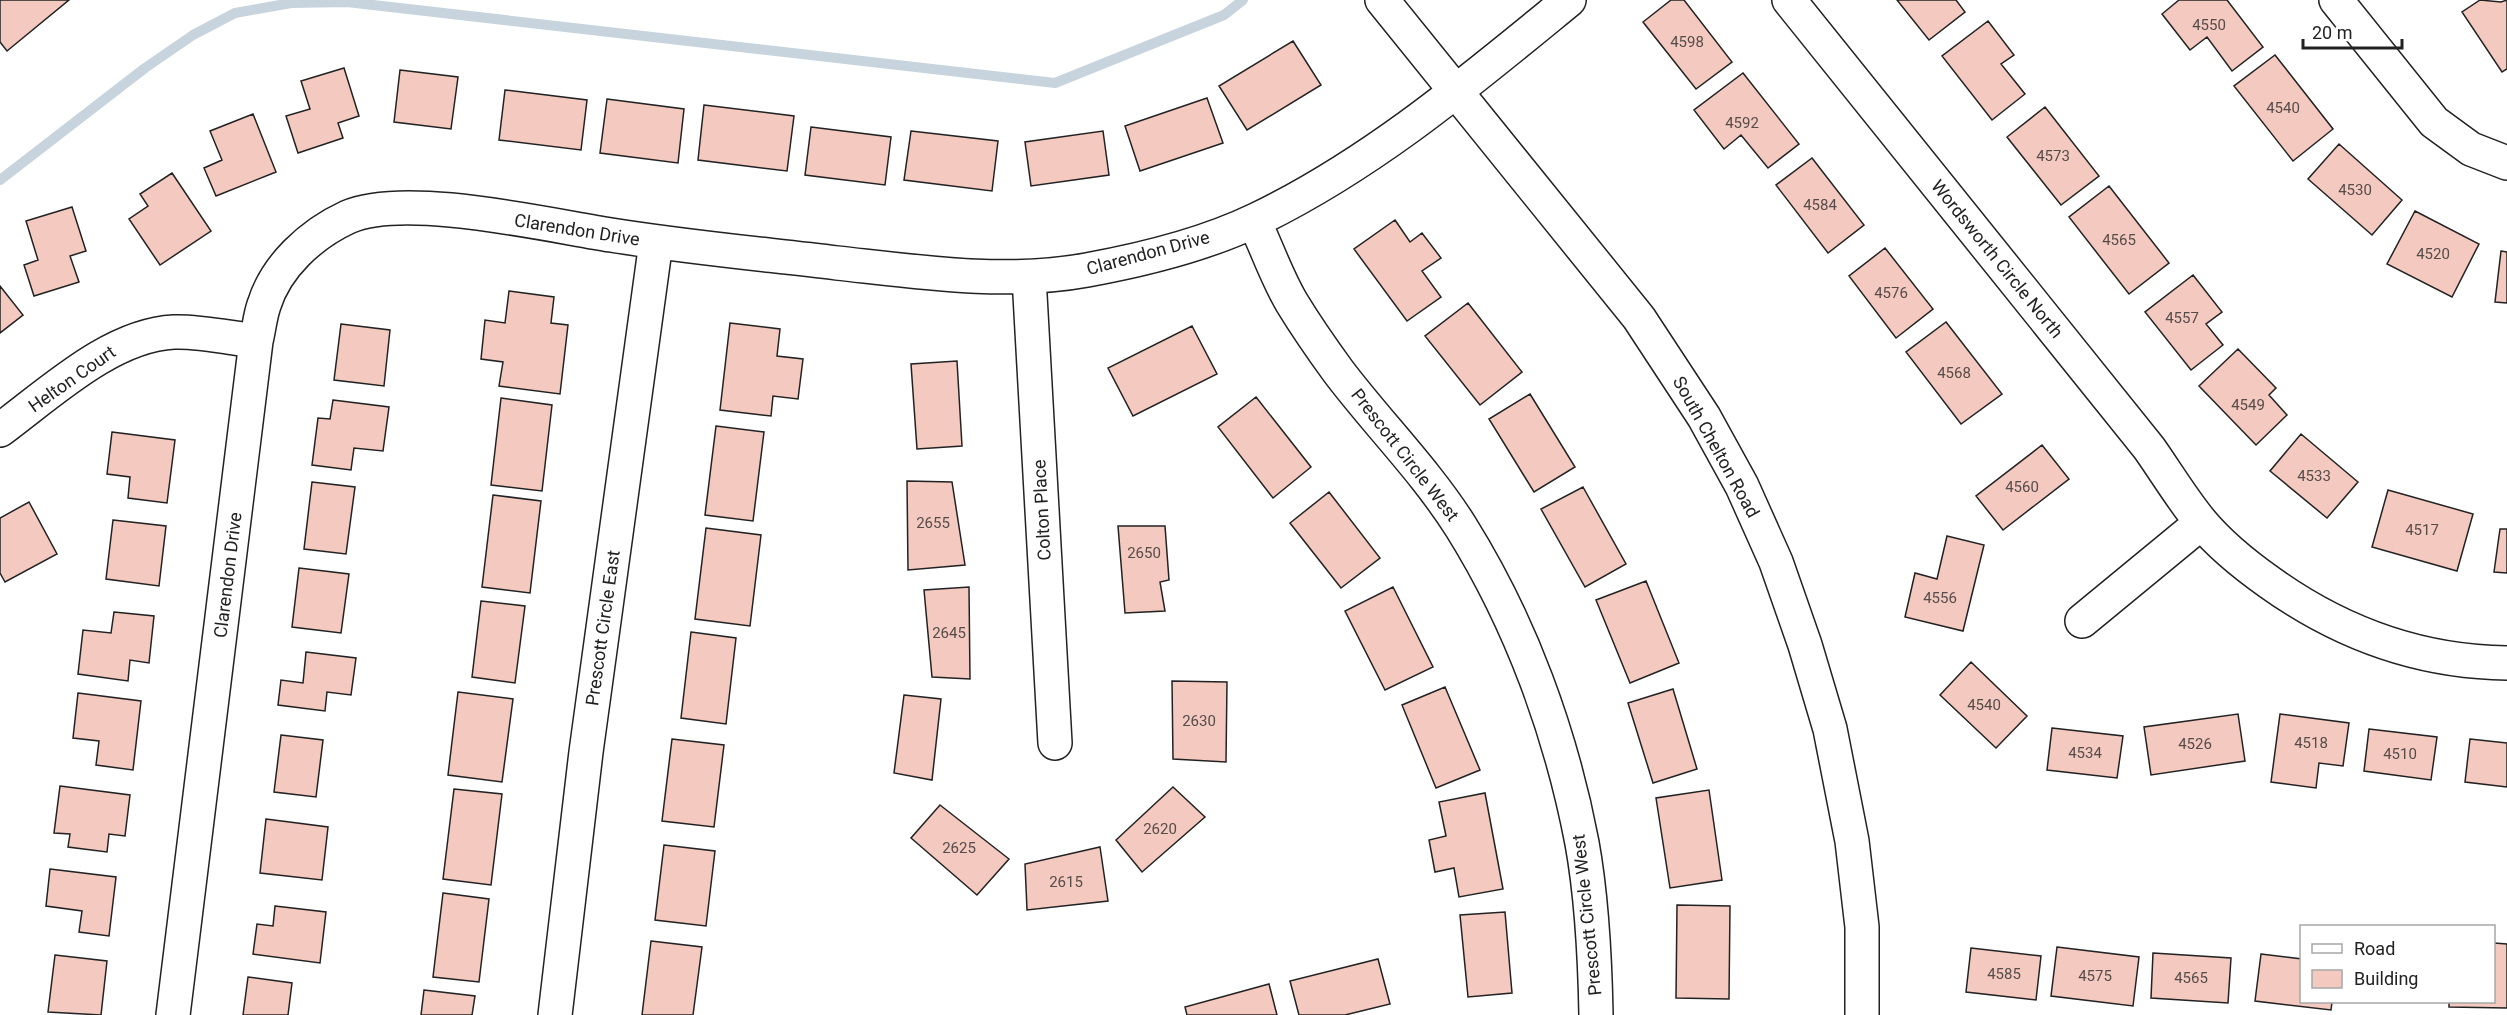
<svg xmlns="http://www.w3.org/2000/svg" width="2507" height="1015" font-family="Roboto,sans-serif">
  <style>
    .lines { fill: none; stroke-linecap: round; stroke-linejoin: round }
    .stream { stroke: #c7d3dd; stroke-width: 10 }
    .building { fill: #f3c9c0; stroke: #222; stroke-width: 1.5 }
    .minor-casing { stroke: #222; stroke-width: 36 }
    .major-casing { stroke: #222; stroke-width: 36 }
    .minor { stroke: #fff; stroke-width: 33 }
    .major { stroke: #fff; stroke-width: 33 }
    .labels { text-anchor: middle; stroke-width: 4.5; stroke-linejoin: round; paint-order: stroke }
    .number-label { font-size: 15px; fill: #564c4a }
    .street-label { font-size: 18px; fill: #222; stroke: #fff }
  </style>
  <rect width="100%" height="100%" fill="#fff"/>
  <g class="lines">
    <!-- stream -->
    <path class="stream" d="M0,180L145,68L193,35L235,13L291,3L347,2L1055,83L1224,15L1243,0"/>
  </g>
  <!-- building -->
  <path class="building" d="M0,0H69L7,51L0,42Z
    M1671,0H1684L1732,62L1696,89L1643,22Z
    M1897,0H1956L1965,12L1929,40Z
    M2179,0H2227L2263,47L2232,71L2207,37L2190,50L2162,14Z
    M2480,0L2501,2L2507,0V69L2502,72L2462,12Z
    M1988,21L2014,55L2001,64L2025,94L1992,120L1942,56Z
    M1293,41L1321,85L1247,130L1219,86Z
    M2275,55L2333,129L2293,161L2234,86Z
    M344,68L359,116L338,123L343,138L298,153L286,116L310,109L301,81Z
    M400,70L458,77L451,129L394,122Z
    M1743,73L1799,144L1768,168L1741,135L1724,149L1694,110Z
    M505,90L587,100L581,150L499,140Z
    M1207,98L1223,143L1140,171L1125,126Z
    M607,99L684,109L678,163L600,153Z
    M704,105L794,116L787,171L698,160Z
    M2045,107L2099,176L2061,205L2007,137Z
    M253,114L276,172L216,196L204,168L222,160L210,131Z
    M811,127L891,137L885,185L805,175Z
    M911,131L998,141L992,191L904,180Z
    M1103,131L1109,175L1031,186L1025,142Z
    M2339,144L2402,200L2372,235L2308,179Z
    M1812,158L1864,225L1828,253L1776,185Z
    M172,173L211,231L160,265L129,219L148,206L140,194Z
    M2109,186L2169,263L2129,294L2069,217Z
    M72,207L86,251L70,256L79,282L34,296L24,265L38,260L26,221Z
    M2415,211L2479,244L2452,297L2387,264Z
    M1395,220L1410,242L1422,233L1441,258L1422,271L1441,297L1407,321L1354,249Z
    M1885,248L1933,309L1896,338L1849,276Z
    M2501,251L2507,252V303L2495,302Z
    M2193,275L2222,312L2206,324L2223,345L2191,370L2145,312Z
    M0,286L23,315L0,333Z
    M509,291L554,297L551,323L568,325L560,394L499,386L503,362L481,359L485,320L505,323Z
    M1468,303L1522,372L1480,405L1425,336Z
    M1946,322L2002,394L1961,424L1906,352Z
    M730,323L780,329L777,356L803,359L798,399L773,396L771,416L720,410Z
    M341,324L390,330L384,386L334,380Z
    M1192,326L1217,374L1133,416L1108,368Z
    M2238,349L2276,388L2269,395L2287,415L2256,445L2199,386Z
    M957,361L962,446L917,449L911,364Z
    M1530,394L1575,467L1534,492L1489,419Z
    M1256,397L1311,467L1273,498L1218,427Z
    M501,398L552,405L542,491L491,485Z
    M333,400L389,407L383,451L354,448L351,470L312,465L318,418L330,419Z
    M716,426L764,432L753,521L705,515Z
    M112,432L175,440L167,503L128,498L130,477L107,474Z
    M2301,434L2358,482L2327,518L2270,471Z
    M2042,445L2069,479L2003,530L1976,496Z
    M907,481L952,482L965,565L908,570Z
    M312,482L355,487L346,554L304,549Z
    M1583,487L1626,564L1585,587L1541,509Z
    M2388,490L2473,514L2457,571L2372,547Z
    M1329,492L1380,558L1341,588L1290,523Z
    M493,495L541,501L530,593L482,587Z
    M29,502L57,554L5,582L0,573V518Z
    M113,520L166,526L159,586L106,579Z
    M1118,526H1165L1169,580L1160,582L1165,611L1125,613Z
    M706,528L761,535L750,626L695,619Z
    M2500,529H2507V573L2494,572Z
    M1947,536L1984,545L1963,631L1905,617L1915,573L1937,579Z
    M299,568L349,574L341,633L292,627Z
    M1646,581L1679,663L1630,683L1596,600Z
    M969,587L970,679L932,677L924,590Z
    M1393,587L1433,667L1385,690L1345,611Z
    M481,601L525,606L515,683L472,677Z
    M114,612L154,616L149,663L130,660L128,681L78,674L83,630L111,633Z
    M691,632L736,638L726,724L681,718Z
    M306,652L356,658L351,695L327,692L325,711L278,705L281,680L303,683Z
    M1971,662L2027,716L1996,748L1940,695Z
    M1172,681L1227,682L1226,762L1173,759Z
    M1445,687L1480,770L1436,788L1402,705Z
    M1673,689L1697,769L1653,783L1628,703Z
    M458,692L513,699L502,782L448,775Z
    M78,693L141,701L133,770L96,765L99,741L73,738Z
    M904,695L941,699L932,780L894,773Z
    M2238,714L2245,761L2151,775L2144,727Z
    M2280,714L2349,723L2343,766L2319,763L2316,788L2271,782Z
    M2052,728L2123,736L2117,778L2047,770Z
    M2369,729L2437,737L2431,780L2364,771Z
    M281,735L323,740L316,797L274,792Z
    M672,739L724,745L714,827L662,821Z
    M2470,739L2507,743V787L2465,782Z
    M60,786L130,795L125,836L109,834L107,852L68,847L70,834L54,833Z
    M1173,787L1205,817L1142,872L1116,840Z
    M454,789L502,794L491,885L443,879Z
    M1709,790L1722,880L1670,888L1656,798Z
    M1485,793L1503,889L1459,897L1454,868L1435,872L1429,840L1446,836L1439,802Z
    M940,805L1009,859L977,895L911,838Z
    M266,819L328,827L322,880L260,873Z
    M664,845L715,851L706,926L655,920Z
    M1100,847L1108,901L1027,910L1025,864Z
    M50,869L116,877L109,936L79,932L82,911L46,906Z
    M443,893L489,899L479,982L433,977Z
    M1677,905L1730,906L1729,999L1676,998Z
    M275,906L326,912L320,963L253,954L257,924L273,926Z
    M1505,912L1512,993L1468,997L1460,915Z
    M651,941L702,947L693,1015H642Z
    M2494,943L2507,944V1008L2449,1007V1002H2494Z
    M2057,947L2139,957L2133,1006L2051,996Z
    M1971,948L2041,956L2036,1000L1966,992Z
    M2153,953L2231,958L2228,1003L2151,998Z
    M2261,954L2302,959V1002H2332L2331,1010L2255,1001Z
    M55,955L107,961L101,1015L48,1012Z
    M1378,959L1390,1004L1345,1015H1299L1290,981Z
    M248,977L292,983L288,1015H243Z
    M1269,984L1277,1015H1187L1185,1007Z
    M424,990L475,996L472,1015H421Z"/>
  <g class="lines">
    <defs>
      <path id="minor" d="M1789,0L2149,448C2166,472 2182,499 2201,522C2221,546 2245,565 2269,582C2340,633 2419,662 2507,663
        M2336,0L2434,122L2471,149L2507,163
        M1254,221C1267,248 1277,278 1292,303C1306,326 1322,349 1338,371C1378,424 1425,470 1461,527C1521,623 1561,733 1582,843C1592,898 1595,960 1596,1015
        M1029,277L1055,743
        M0,430C50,393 111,335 174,332C200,331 230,338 256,341
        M2082,621L2201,523
        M173,1015L256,341C259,329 260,316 264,305C276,266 311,234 348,217C405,192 547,225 611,235C686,247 762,254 837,263C919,272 1005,285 1087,270C1142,260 1206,244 1256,220C1372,164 1470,81 1569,0
        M555,1015L586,752L656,242"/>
      <path id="major" d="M1382,0L1639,318L1704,417L1742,486L1776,562L1805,645L1830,729L1852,841L1862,927V1015"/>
    </defs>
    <!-- minor casing -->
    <use href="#minor" class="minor-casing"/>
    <!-- major casing -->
    <use href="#major" class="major-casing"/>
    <!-- minor -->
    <use href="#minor" class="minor"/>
    <!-- major -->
    <use href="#major" class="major"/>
  </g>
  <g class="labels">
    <!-- number labels -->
    <g class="number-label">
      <text x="2209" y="30">4550</text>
      <text x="1687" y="47">4598</text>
      <text x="2283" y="113">4540</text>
      <text x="1742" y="128">4592</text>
      <text x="2053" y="161">4573</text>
      <text x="2355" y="195">4530</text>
      <text x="1820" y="210">4584</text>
      <text x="2119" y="245">4565</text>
      <text x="2433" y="259">4520</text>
      <text x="1891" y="298">4576</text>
      <text x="2182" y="323">4557</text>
      <text x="1954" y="378">4568</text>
      <text x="2248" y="410">4549</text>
      <text x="2314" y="481">4533</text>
      <text x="2022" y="492">4560</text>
      <text x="933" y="528">2655</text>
      <text x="2422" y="535">4517</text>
      <text x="1144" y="558">2650</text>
      <text x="1940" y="603">4556</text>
      <text x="949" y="638">2645</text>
      <text x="1984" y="710">4540</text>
      <text x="1199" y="726">2630</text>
      <text x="2311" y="748">4518</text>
      <text x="2195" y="749">4526</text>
      <text x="2085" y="758">4534</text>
      <text x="2400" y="759">4510</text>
      <text x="1160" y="834">2620</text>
      <text x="959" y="853">2625</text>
      <text x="1066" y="887">2615</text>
      <text x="2004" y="979">4585</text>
      <text x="2095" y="981">4575</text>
      <text x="2191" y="983">4565</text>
    </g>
    <!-- street labels -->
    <g class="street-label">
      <text transform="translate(577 230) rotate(9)" y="6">Clarendon Drive</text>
      <text transform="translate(1148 253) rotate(-15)" y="6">Clarendon Drive</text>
      <text transform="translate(1997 259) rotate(51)" y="6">Wordsworth Circle North</text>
      <text transform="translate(72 379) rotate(-35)" y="6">Helton Court</text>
      <text transform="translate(1716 447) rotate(61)" y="6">South Chelton Road</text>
      <text transform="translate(1405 455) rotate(52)" y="6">Prescott Circle West</text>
      <text transform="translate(1042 510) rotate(-93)" y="6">Colton Place</text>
      <text transform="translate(228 575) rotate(-83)" y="6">Clarendon Drive</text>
      <text transform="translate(603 628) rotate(-82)" y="6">Prescott Circle East</text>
      <text transform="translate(1587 915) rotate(-96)" y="6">Prescott Circle West</text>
    </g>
  </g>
  <!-- legend -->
  <rect x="2300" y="925" width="195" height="78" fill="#ffffff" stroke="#a7a7a7" stroke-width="1.5"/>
  <rect x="2312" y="944" width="30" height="9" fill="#ffffff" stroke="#a7a7a7" stroke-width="1.5"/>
  <text x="2354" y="955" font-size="18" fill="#222222">Road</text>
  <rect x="2312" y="970" width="30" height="18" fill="#f3c9c0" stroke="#a7a7a7" stroke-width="1.5"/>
  <text x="2354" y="985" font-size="18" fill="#222222">Building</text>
  <!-- scale -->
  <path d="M2303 39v9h99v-9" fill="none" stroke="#222222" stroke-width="3"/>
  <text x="2312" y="39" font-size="18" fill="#222222" stroke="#ffffff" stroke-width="4.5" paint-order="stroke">20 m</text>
</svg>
